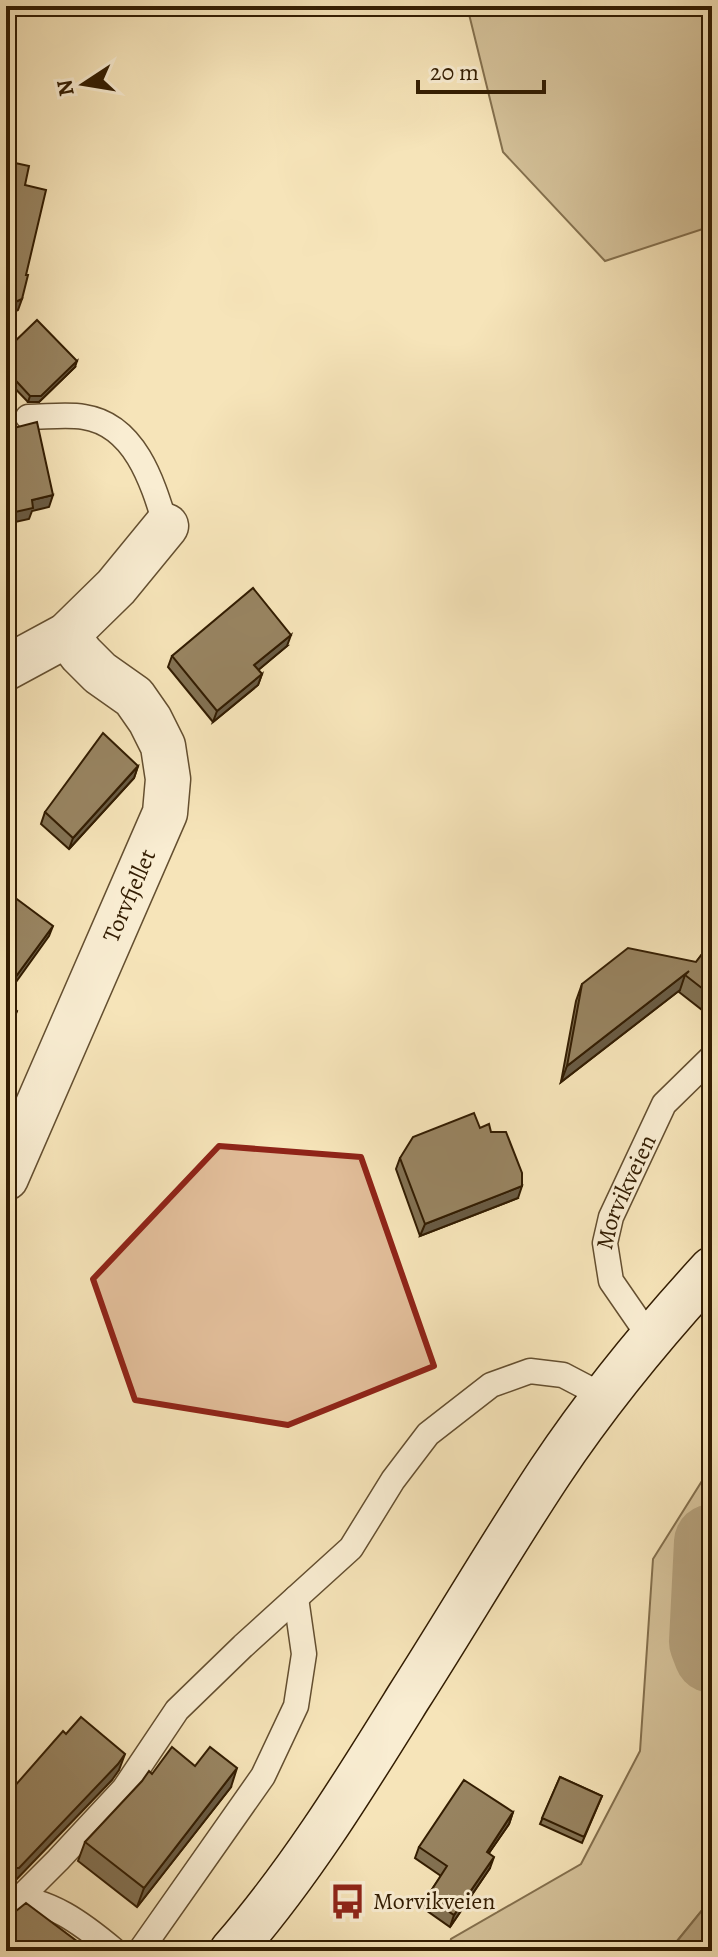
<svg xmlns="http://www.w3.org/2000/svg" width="718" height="1957" font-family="Alegreya,serif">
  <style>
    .green { fill: #d5c29a; stroke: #84704e; stroke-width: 2 }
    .water { fill: #b4a07b; stroke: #806c4b; stroke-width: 2 }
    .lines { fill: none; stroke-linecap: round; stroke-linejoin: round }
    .river { stroke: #b4a07b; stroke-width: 76 }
    .service-casing { stroke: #644f30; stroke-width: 27 }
    .minor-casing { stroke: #644f30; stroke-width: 47 }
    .secondary-casing { stroke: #331d02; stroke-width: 47 }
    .service { stroke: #f9edd2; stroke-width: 24 }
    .minor { stroke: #f9edd2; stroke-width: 44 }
    .secondary { stroke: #f9edd2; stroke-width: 44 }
    .wall { fill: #837253; stroke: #331d02; stroke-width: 2 }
    .shaded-wall { fill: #6a5c44; stroke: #331d02; stroke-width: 2 }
    .building { fill: #988461; stroke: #331d02; stroke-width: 2 }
    .marked { fill: #8f2418; fill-opacity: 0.2; stroke: #8f2418; stroke-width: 6; stroke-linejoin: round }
    .labels { text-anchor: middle; stroke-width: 6; stroke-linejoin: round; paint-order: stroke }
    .street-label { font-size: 24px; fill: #331d02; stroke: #f9edd2 }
    .poi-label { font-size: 24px; fill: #331d02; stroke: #f9edd2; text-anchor: start }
  </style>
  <rect width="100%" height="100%" fill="#f6e4b9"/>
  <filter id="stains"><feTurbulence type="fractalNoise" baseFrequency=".0025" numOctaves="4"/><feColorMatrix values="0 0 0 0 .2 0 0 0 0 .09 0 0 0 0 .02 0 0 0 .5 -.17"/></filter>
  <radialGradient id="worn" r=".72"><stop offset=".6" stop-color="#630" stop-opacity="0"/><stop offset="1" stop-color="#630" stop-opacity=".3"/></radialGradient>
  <!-- green -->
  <path class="green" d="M467,6H712V226L605,261L503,152Z
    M712,1465V1898L669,1951H448L451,1939L581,1864L640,1751L653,1559Z"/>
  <!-- water -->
  <path class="water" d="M712,1898V1951H669Z"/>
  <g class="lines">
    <!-- river -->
    <path class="river" d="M712,1542L707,1642L712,1655"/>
    <defs>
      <g id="service">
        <path d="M28,417C46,417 67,414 84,417C136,425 153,484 166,526"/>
        <path id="s1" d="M651,1339L611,1281L605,1243L611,1217L664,1104L712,1057"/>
        <path d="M6,1898C48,1897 84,1925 115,1951"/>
        <path d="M6,1912L58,1860L124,1789L177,1710L243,1646L351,1548L393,1480L428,1434L491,1385L530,1371L563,1375L605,1397"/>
        <path d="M140,1951L263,1776L296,1706L304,1654L296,1598"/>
      </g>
      <g id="minor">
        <path d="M6,668L67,635L116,587L166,526"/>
        <path id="s2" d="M6,1178L165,813L168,779L163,746L150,720L134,697L100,673L81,654L67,635"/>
      </g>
      <path id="secondary" d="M232,1951C300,1873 354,1785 408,1698C456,1623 501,1546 550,1472C598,1400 654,1332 712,1269"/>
    </defs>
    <!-- service casing -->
    <use href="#service" class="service-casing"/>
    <!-- minor casing -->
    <use href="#minor" class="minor-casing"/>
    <!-- secondary casing -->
    <use href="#secondary" class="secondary-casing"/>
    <!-- service -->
    <use href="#service" class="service"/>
    <!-- minor -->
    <use href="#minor" class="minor"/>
    <!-- secondary -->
    <use href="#secondary" class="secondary"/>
  </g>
  <!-- wall -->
  <path class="wall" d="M6,350L75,367L39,402H28L6,379Z
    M287,646L258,670L262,674L258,685L213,722L168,667L172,656Z
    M138,766L134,778L69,849L41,824L45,812Z
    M712,941V1014L707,1010L706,1013L679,992L680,990L561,1082L576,1001L582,984L696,962Z
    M480,1128L518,1198L420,1236L396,1169L400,1158Z
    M195,1766L231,1787L137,1907L78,1861L85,1842L152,1774Z
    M560,1777L602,1796L582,1843L540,1824Z
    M513,1812L509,1824L489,1853L490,1868L450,1927L423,1908L427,1897L441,1876L415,1858L419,1847Z"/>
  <!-- shaded-wall -->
  <path class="shaded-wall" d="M22,299L18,310L6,316V306Z
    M77,361L75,367L39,402H28L30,396Z
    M53,495L49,507L32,511L29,519L6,524V514L32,500Z
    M291,635L287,646L250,677L254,665Z
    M262,674L258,685L213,722L217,711Z
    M138,766L134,778L69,849L73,838Z
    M53,926L49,936L6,996V990Z
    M689,971L685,975L680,990L561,1082L567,1066Z
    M17,1011L13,1022L6,1032V1026Z
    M522,1186L518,1198L420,1236L425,1224Z
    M125,1754L119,1770L112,1780L13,1883L6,1884V1874L8,1868Z
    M237,1768L231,1787L137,1907L144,1888Z
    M513,1812L509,1824L482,1863L487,1852Z
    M494,1857L490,1868L450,1927L454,1915Z"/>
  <!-- building -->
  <path class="building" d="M6,161L29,166L25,185L46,190L26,275H28L22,299L6,306Z
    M37,320L77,361L41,396H30L6,370V350Z
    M37,422L53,495L32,500L33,508L6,514V430Z
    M253,588L291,635L254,665L262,674L217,711L172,656Z
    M103,733L138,766L73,838L45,812Z
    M6,891L53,926L6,990Z
    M712,941V996L685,975L689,971L567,1066L582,984L628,948L696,962Z
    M6,1003L17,1011L6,1026Z
    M474,1113L480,1128L489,1124L491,1132H506L522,1173V1186L425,1224L400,1158L413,1137Z
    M81,1717L125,1754L118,1764L19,1868H8L6,1867V1796L63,1731L66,1734Z
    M172,1747L195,1766L210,1747L237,1768L144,1888L85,1842L142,1781L149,1771L152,1774Z
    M560,1777L602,1796L584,1837L542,1818Z
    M464,1780L513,1812L487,1852L494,1857L454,1915L427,1897L447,1866L419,1847Z
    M26,1903L78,1942L71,1951H6V1917L10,1911H16Z"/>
  <!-- marked area -->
  <path class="marked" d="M219,1146L361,1157L434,1366L288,1425L135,1400L93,1279Z"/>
  <!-- icons -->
  <defs>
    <symbol id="bus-bare" viewBox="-9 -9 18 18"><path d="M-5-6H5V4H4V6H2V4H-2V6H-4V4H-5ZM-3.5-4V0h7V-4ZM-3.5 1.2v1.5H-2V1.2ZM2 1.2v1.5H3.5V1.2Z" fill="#8f2418" stroke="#f9edd2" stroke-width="2.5" paint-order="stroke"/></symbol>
  </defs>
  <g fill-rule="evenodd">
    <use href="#bus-bare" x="322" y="1876" width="51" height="51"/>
  </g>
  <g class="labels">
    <!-- street labels -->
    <g class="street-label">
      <text dy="8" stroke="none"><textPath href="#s2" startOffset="308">Torvfjellet</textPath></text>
      <text dy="8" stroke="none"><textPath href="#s1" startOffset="164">Morvikveien</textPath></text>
    </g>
    <!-- poi labels -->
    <g class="poi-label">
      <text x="373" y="1909">Morvikveien</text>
    </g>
  </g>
  <!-- margin -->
  <rect width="718" height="1957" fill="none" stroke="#f6e4b9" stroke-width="32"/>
  <rect x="8" y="8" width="702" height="1941" fill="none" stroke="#331d02" stroke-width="4"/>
  <rect x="16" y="16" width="686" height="1925" fill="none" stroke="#331d02" stroke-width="2"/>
  <!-- north arrow -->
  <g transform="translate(84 84) rotate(258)" stroke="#f9edd2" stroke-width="6" paint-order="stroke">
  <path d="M0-6L14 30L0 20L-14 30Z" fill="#331d02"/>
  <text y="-12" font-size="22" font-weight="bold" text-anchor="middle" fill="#331d02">N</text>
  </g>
  <!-- scale -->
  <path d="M418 80v12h126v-12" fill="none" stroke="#331d02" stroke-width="4"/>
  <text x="430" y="80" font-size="24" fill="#331d02" stroke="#f9edd2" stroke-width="6" paint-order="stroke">20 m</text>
  <rect width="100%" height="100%" filter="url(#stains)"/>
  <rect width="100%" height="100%" fill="url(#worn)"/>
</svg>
